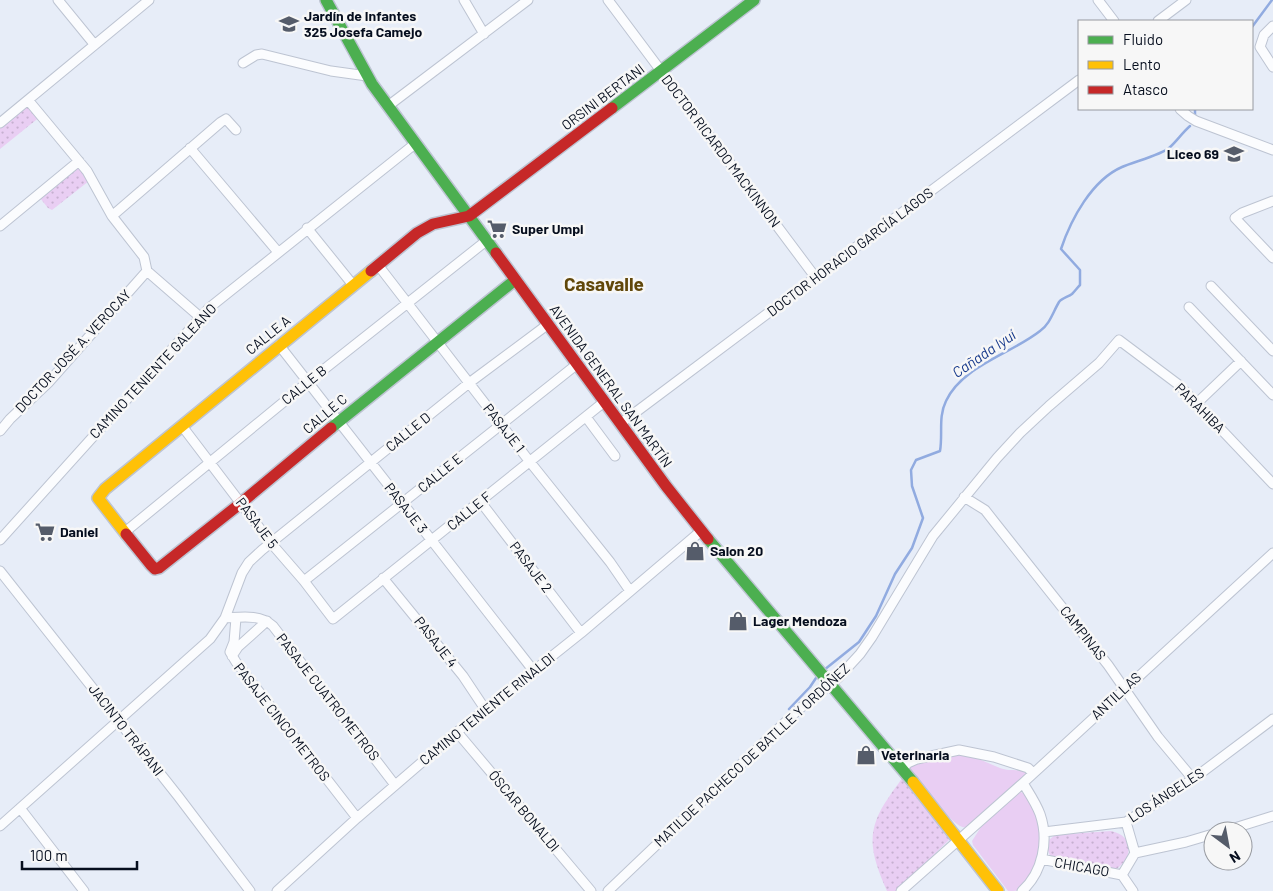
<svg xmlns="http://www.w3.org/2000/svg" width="1273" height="891" font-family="Barlow,sans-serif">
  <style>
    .grass { fill: url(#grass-dots) }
    .green { fill: #e9cef3 }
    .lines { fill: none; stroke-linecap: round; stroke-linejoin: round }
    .stream { stroke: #91abe0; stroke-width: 2.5 }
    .street-casing { stroke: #bdc4d2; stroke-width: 11 }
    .fast-casing { stroke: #bdc4d2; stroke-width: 14 }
    .slow-casing { stroke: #bdc4d2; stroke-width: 14 }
    .jam-casing { stroke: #bdc4d2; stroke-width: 14 }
    .street { stroke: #fbfcfe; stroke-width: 9 }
    .fast { stroke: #4caf50; stroke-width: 11 }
    .slow { stroke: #ffc107; stroke-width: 11 }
    .jam { stroke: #c62828; stroke-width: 11 }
    .labels { text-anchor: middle; stroke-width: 5; stroke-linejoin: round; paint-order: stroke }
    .poi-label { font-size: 14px; font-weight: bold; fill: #060e1e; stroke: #f7f7f7; text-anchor: start }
    .street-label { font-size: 14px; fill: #060e1e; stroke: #f7f7f7 }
    .water-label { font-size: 15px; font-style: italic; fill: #173a8c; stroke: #f7f7f7 }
    .district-label { font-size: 19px; font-weight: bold; fill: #60470a; stroke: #f7f7f7 }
  </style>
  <defs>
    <pattern id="grass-dots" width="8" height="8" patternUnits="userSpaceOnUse" patternTransform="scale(1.25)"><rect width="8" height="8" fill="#e9cef3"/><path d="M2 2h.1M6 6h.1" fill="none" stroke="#c6b0d0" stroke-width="1.8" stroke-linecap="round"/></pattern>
  </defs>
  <rect width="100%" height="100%" fill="#e7edf8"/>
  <!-- grass -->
  <path class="grass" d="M28,100L41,116L0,149V123Z
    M79,167L89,181L52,210L48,208L40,198Z
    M902,778L949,834V840L896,891H887C871,854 864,832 889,797C893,790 898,785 902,778Z
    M1111,831C1135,836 1133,858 1115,870L1051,858L1047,848L1049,840L1055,835Z"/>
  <!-- green -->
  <path class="green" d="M962,752C976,757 987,763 1000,768C1009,772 1019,768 1028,773L1027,776L968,827C965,827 964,828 960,826C947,819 920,782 908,769L911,763Z
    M1020,792C1028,793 1031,802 1034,809C1037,817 1039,824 1040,832C1043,848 1033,880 1019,890C1016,891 1011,891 1008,891L973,845L972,841L981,827Z"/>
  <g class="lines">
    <!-- stream -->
    <path class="stream" d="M1252,27L1272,0
      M1195,116V109
      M824,670L859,642L876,616L895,574L912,548L923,518L912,486L911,470L916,460L940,451C943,434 938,417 946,401C962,366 1011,354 1040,331C1050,324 1053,312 1059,302C1062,298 1068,297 1072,294C1075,291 1077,288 1080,285V270L1061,249C1071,219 1092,180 1122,167C1133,162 1161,155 1169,148C1176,142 1182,133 1190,126
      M789,709L810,687L816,678"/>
    <defs>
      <path id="street" d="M58,0L94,44
        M464,0L484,34
        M608,0L816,278
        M1098,0L1114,21
        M1158,21L1186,0
        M1273,26L1264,35L1260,47L1273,67
        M243,63L256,55L262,54L331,71L367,76
        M28,100L87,171L112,216L144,257L147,271L200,317
        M388,106L528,0
        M1180,109L1188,116L1196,121L1273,150
        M0,123L149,0
        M190,148L278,252
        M1273,201L1242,213L1235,218L1273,258
        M112,216L221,122L226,119L236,130
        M0,226L79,161
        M307,228L353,285
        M378,265L530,462L610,562L630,591
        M1211,286L1273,351
        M1189,307L1273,395
        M279,345L533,670
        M1197,403L1241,361
        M586,417L615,456
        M620,424L1079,80
        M182,426L271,543L304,581L333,619L604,402
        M0,431L10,419L48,383L147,271
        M964,497L985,510L996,524L1108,665L1158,737L1193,779
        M480,501L581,633
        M125,532L308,382L486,241
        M0,540L209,308L416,143
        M0,571L178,796L250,891
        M383,578L463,676L485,709
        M304,581L576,365
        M225,618C242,617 260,614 273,626L395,785
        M236,618L234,642L230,652L236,662L357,818
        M232,656L238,647L267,621
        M457,732L591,891
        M901,769L908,763L917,759L959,750L994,757L1028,768L1033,773
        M20,808L84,891
        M1126,822L1135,853L1122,875L1133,891
        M0,826L210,639L225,618L242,573L249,562L262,550L469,383L547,325
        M1225,831L1273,816
        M1044,832L1126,822L1193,779L1273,719
        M1135,853L1186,842L1213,834
        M1041,859L1122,875
        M277,891L357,818L457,732L581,633L701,531
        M608,891L798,710L838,678L860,654L872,637L933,536L997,458L1020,433L1049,406L1099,363L1119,340L1179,385L1273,484
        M901,891L1023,783L1273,553
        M1022,891C1043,872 1049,840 1040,814C1036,803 1029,793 1023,783"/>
      <path id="fast" d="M326,0L372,84L496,253
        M612,108L754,0
        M331,428L515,280
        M708,539L913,782"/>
      <path id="slow" d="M126,534L98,498L105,489L371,271
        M913,782L998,891"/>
      <path id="jam" d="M496,253L666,486L708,539
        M371,271L417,233L433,224L469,216L612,108
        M126,534L151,565L155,569L159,568L241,503L331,428"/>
    </defs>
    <!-- street casing -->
    <use href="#street" class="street-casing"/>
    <!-- fast casing -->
    <use href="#fast" class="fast-casing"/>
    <!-- slow casing -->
    <use href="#slow" class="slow-casing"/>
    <!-- jam casing -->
    <use href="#jam" class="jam-casing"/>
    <!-- street -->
    <use href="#street" class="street"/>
    <!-- fast -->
    <use href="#fast" class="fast"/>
    <!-- slow -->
    <use href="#slow" class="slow"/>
    <!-- jam -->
    <use href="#jam" class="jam"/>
  </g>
  <!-- icons -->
  <defs>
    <symbol id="school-bare" viewBox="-9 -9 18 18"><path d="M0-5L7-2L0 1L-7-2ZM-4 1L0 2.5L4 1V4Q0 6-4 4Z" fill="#555c6a" stroke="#f7f7f7" stroke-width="2.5" paint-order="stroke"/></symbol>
    <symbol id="supermarket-bare" viewBox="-9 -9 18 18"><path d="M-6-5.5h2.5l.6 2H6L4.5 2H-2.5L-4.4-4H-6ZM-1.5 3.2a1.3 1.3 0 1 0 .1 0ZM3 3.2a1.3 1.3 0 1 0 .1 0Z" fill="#555c6a" stroke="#f7f7f7" stroke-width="2.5" paint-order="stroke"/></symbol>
    <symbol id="shop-bare" viewBox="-9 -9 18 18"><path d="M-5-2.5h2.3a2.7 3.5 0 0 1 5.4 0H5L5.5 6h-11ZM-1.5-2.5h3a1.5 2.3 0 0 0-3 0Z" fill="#555c6a" stroke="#f7f7f7" stroke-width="2.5" paint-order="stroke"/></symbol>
  </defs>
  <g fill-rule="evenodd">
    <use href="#school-bare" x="275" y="10" width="28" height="28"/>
    <use href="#school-bare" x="1220" y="140" width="28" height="28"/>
    <use href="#supermarket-bare" x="483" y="215" width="28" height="28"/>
    <use href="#supermarket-bare" x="31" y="518" width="28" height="28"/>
    <use href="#shop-bare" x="681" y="537" width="28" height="28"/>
    <use href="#shop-bare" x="724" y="607" width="28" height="28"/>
    <use href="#shop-bare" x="852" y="741" width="28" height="28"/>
  </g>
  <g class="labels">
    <!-- poi labels -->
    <g class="poi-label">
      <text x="304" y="21">Jardín de Infantes<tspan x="304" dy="16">325 Josefa Camejo</tspan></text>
      <text x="1219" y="159" text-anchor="end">Liceo 69</text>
      <text x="512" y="234">Super Umpi</text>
      <text x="60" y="537">Daniel</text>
      <text x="710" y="556">Salon 20</text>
      <text x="753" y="626">Lager Mendoza</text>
      <text x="881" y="760">Veterinaria</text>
    </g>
    <!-- street labels -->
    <g class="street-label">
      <text transform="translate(603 97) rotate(-37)" y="5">ORSINI BERTANI</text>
      <text transform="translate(721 151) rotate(53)" y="5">DOCTOR RICARDO MACKINNON</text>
      <text transform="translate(850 252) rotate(-37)" y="5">DOCTOR HORACIO GARCÍA LAGOS</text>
      <text transform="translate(268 335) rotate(-39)" y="5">CALLE A</text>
      <text transform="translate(73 351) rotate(-47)" y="5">DOCTOR JOSÉ A. VEROCAY</text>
      <text transform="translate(153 371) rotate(-47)" y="5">CAMINO TENIENTE GALEANO</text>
      <text transform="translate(304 385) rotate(-39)" y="5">CALLE B</text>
      <text transform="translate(611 386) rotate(54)" y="5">AVENIDA GENERAL SAN MARTÍN</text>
      <text transform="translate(1200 408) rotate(45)" y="5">PARAHIBA</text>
      <text transform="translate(325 414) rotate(-40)" y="5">CALLE C</text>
      <text transform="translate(504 428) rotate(52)" y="5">PASAJE 1</text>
      <text transform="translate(408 432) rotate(-39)" y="5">CALLE D</text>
      <text transform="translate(440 473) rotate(-39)" y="5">CALLE E</text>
      <text transform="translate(406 508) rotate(52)" y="5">PASAJE 3</text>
      <text transform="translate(469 511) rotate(-39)" y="5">CALLE F</text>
      <text transform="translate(257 523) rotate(53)" y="5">PASAJE 5</text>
      <text transform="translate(531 567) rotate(53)" y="5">PASAJE 2</text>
      <text transform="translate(1083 633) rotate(52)" y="5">CAMPINAS</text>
      <text transform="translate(436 642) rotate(52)" y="5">PASAJE 4</text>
      <text transform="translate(1116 696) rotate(-43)" y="5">ANTILLAS</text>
      <text transform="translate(328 697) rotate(52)" y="5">PASAJE CUATRO METROS</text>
      <text transform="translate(487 709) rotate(-39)" y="5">CAMINO TENIENTE RINALDI</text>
      <text transform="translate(282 722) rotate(52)" y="5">PASAJE CINCO METROS</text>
      <text transform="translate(126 730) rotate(52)" y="5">JACINTO TRÁPANI</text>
      <text transform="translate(752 755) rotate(-43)" y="5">MATILDE PACHECO DE BATLLE Y ORDÓÑEZ</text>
      <text transform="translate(1166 795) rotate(-33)" y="5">LOS ÁNGELES</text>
      <text transform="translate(524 811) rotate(50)" y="5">ÓSCAR BONALDI</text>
      <text transform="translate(1082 867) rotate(10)" y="5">CHICAGO</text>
    </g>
    <!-- water labels -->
    <g class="water-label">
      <text transform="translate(984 354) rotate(-34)" y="5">Cañada Iyuí</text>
    </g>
    <!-- district labels -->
    <g class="district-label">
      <text x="604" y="291">Casavalle</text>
    </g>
  </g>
  <!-- legend -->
  <rect x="1078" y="20" width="175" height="90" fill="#f7f7f7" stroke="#979aa0"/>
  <rect x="1088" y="36" width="25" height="8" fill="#4caf50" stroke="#979aa0"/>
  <text x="1123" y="45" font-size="15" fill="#060e1e">Fluido</text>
  <rect x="1088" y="61" width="25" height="8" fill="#ffc107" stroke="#979aa0"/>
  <text x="1123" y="70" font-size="15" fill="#060e1e">Lento</text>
  <rect x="1088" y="86" width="25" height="8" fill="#c62828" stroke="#979aa0"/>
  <text x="1123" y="95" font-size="15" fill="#060e1e">Atasco</text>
  <!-- north arrow -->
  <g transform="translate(1228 846) rotate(148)"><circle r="24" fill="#f7f7f7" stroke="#979aa0"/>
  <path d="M0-4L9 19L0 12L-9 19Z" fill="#555c6a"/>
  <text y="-8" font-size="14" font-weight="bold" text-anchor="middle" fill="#060e1e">N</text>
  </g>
  <!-- scale -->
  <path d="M22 861v8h115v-8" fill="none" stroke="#060e1e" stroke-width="2.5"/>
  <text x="30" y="861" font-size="15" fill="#060e1e" stroke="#f7f7f7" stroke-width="4" paint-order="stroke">100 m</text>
</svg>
